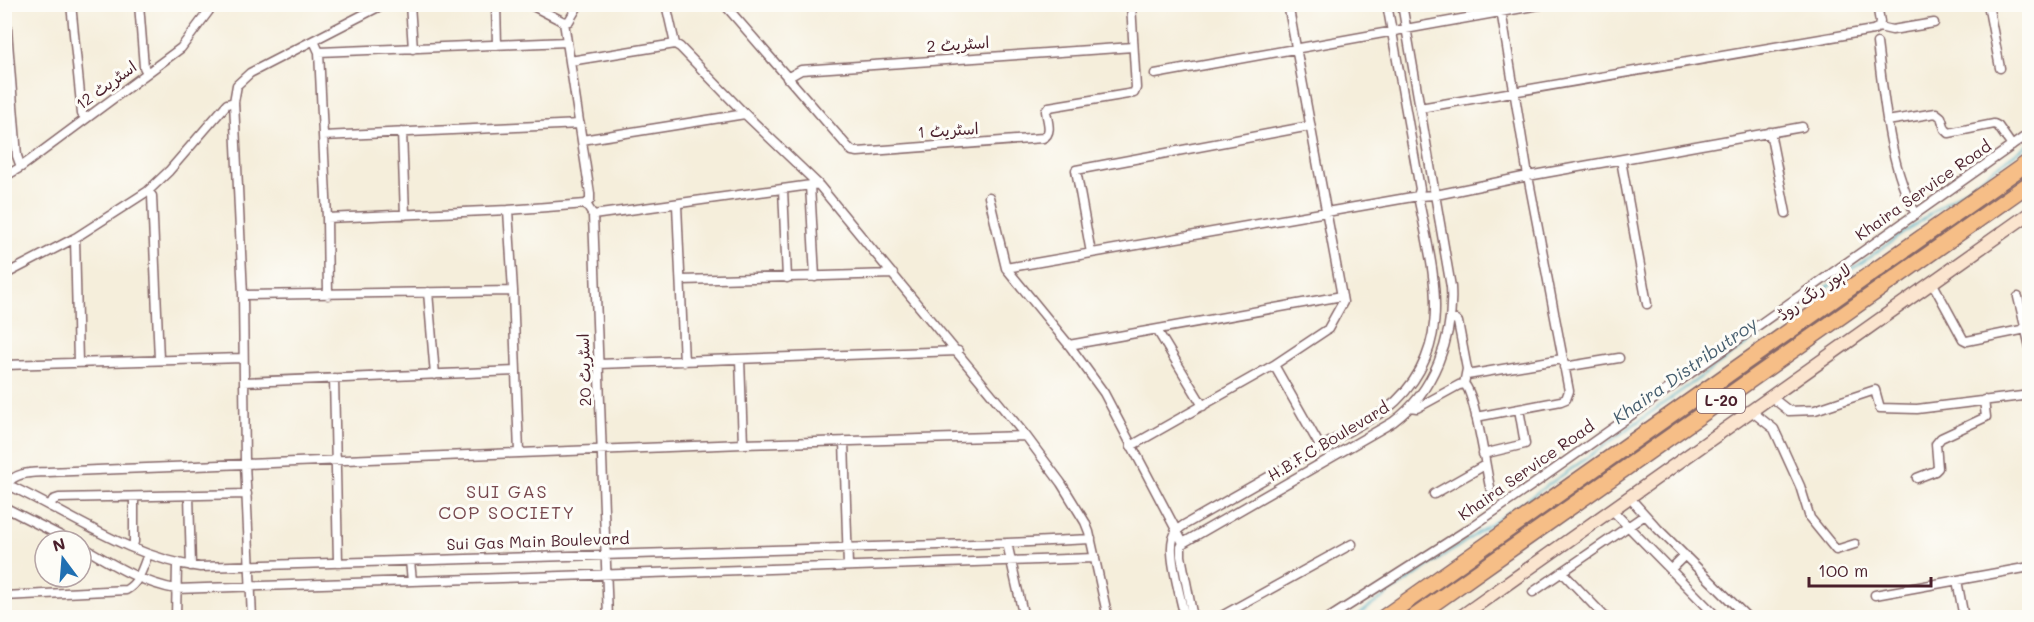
<svg xmlns="http://www.w3.org/2000/svg" width="2034" height="622" font-family="Mali,'Playpen Sans Arabic',sans-serif">
  <style>
    .lines { fill: none; stroke-linecap: round; stroke-linejoin: round }
    .stream { stroke: #42abc2; stroke-width: 2 }
    .street-casing { stroke: #866769; stroke-width: 11 }
    .secondary-casing { stroke: #866769; stroke-width: 15 }
    .highway-casing { stroke: #866769; stroke-width: 18 }
    .street { stroke: #fff; stroke-width: 8 }
    .secondary { stroke: #fbe5cf; stroke-width: 12 }
    .highway { stroke: #f6be87; stroke-width: 15 }
    .labels { text-anchor: middle; stroke-width: 6; stroke-linejoin: round; paint-order: stroke }
    .shield { fill: #fdfcf7; stroke: #806168; stroke-width: 1.5 }
    .shield-label { font-size: 15px; font-weight: bold; fill: #4a1f2b }
    .street-label { font-size: 16px; fill: #4a1f2b; stroke: #fdfcf7 }
    .water-label { font-size: 18px; font-style: italic; fill: #465e6f; stroke: #fdfcf7 }
    .neighbourhood-label { font-size: 18px; letter-spacing: 1.5px; fill: #78494f; stroke: #fdfcf7 }
  </style>
  <rect width="100%" height="100%" fill="#fdfcf7"/>
  <filter id="ink" filterUnits="userSpaceOnUse"><feTurbulence type="fractalNoise" baseFrequency=".0167" numOctaves="2"/><feDisplacementMap in="SourceGraphic" scale="12" xChannelSelector="R" yChannelSelector="G"/><feConvolveMatrix kernelMatrix="1 2 1 2 8 2 1 2 1" color-interpolation-filters="sRGB"/></filter>
  <filter id="wash" filterUnits="userSpaceOnUse"><feTurbulence type="fractalNoise" baseFrequency=".008" numOctaves="4" result="noise"/><feDisplacementMap in="SourceGraphic" scale="24" xChannelSelector="R" yChannelSelector="G"/><feGaussianBlur stdDeviation="1.35" result="paint"/><feColorMatrix in="noise" values="0 0 0 0 0 0 0 0 0 0 0 0 0 0 0 0 0 1.4 0 .05"/><feComposite in="paint" operator="in"/></filter>
  <g filter="url(#wash)">
    <rect width="100%" height="100%" fill="#f5eedb"/>
    <g class="lines">
      <!-- stream -->
      <path class="stream" d="M1353,618L1567,472L2030,143"/>
    </g>
  </g>
  <g filter="url(#ink)">
    <g class="lines">
      <defs>
        <path id="street" d="M5,4L17,156L21,167
          M71,4L82,114L86,118
          M139,4L144,67L147,73
          M410,4L413,49
          M496,4L497,45
          M529,4L564,22L590,194V200L586,204L593,215L608,618
          M666,4L675,44
          M724,4L848,147L852,151L858,152L1043,138C1053,133 1047,120 1046,111L1049,107L1134,93L1136,88L1131,4
          M1877,4L1880,22L1879,27
          M1988,4L2000,68
          M564,22L569,21L579,4
          M314,41L319,52L327,218L328,295
          M1877,43C1884,96 1889,168 1916,214
          M319,52L567,42
          M570,61L675,44L680,47L745,114L818,184L1026,436L1061,483L1085,522L1089,532L1108,618
          M1155,74L1545,4
          M787,78L801,70L1133,47
          M234,102L243,295L245,463L252,618
          M1420,108L1873,30L1879,27L1892,30L1934,23
          M1887,121L1936,113L1941,117L1945,129L1949,133L1994,124L1998,126L2012,146
          M402,132L405,215
          M1770,132L1786,213
          M323,136L580,124
          M582,140L745,114
          M1621,160L1647,304
          M4,177L21,167L181,48L214,4
          M810,185L815,277
          M783,189L787,278
          M148,191L152,196L159,359
          M989,197L1006,268L1069,345L1104,393L1183,543
          M677,205L684,362
          M508,210L513,291L519,453
          M593,215L818,184
          M327,218L508,210L586,204
          M75,238L78,363
          M1091,253L1076,170L1310,126
          M1006,268L1418,196L1436,195L1528,176L1802,127
          M4,275L75,238L148,191L169,171L227,104L234,102L237,85L250,73L384,4
          M682,280L893,274
          M1932,282L1963,339L1967,341L2026,329
          M428,292L435,375
          M243,295L513,291
          M2018,297L2030,347
          M1157,330L1203,406
          M1069,345L1342,296
          M740,359L743,444
          M598,364L958,351
          M4,365L243,358
          M1274,365L1321,448
          M1564,367L1619,358
          M1467,375L1562,359
          M334,378L338,562
          M244,382L516,371
          M1464,384C1475,391 1486,470 1490,487
          M1770,396L1789,411L1815,410L1875,390L1880,408L1917,409L2030,395
          M1410,407L1417,408L1459,385L1464,384L1467,369L1458,322L1456,320L1451,318
          M1750,410L1774,429L1800,486L1810,518L1836,550L1855,544
          M1476,417L1561,401L1566,399L1569,391L1528,176L1500,4
          M844,441L848,566
          M1131,446L1274,365L1328,329L1343,302L1288,4
          M1483,454L1525,444L1519,409
          M1917,478L1935,471L1938,468L1936,444L1941,438L1986,417L1984,400
          M4,483C68,512 129,558 200,567L1007,543L1091,539
          M7,485C15,471 34,473 48,472L743,444L1026,436
          M1434,494L1485,465
          M189,495L191,566
          M1629,497L1658,529L1748,618
          M50,506L53,500L59,498L247,494
          M4,507L71,541
          M1612,510L1718,618
          M1007,543L1024,618
          M81,546C112,564 141,583 176,589L1095,558
          M132,547L134,542V497
          M410,561L412,581
          M1671,569L1685,555
          M1562,572L1606,618
          M1957,580L1964,618
          M1533,592L1645,515
          M1875,595L2030,567
          M4,596L126,590C139,583 143,567 148,554
          M176,618L177,563
          M1185,618C1181,599 1168,555 1173,539C1175,532 1179,528 1184,525L1386,410C1459,351 1433,273 1418,196L1420,189L1387,4
          M1193,618L1181,556V547L1183,543L1393,422C1434,392 1454,337 1451,287L1402,4
          M1218,618L1352,544
          M1329,618L1470,528L1531,486L2030,133"/>
        <path id="secondary" d="M1459,618L2030,213"/>
        <path id="highway" d="M1383,618L2030,161
          M1413,618L2030,183"/>
      </defs>
      <!-- street casing -->
      <use href="#street" class="street-casing"/>
      <!-- secondary casing -->
      <use href="#secondary" class="secondary-casing"/>
      <!-- highway casing -->
      <use href="#highway" class="highway-casing"/>
      <!-- street -->
      <use href="#street" class="street"/>
      <!-- secondary -->
      <use href="#secondary" class="secondary"/>
      <!-- highway -->
      <use href="#highway" class="highway"/>
    </g>
  </g>
  <g class="labels">
    <!-- shield labels -->
    <rect class="shield" x="1697" y="389" width="48" height="24" rx="4.5"/>
    <g class="shield-label">
      <text x="1721" y="406">L-20</text>
    </g>
    <!-- street labels -->
    <g class="street-label">
      <text transform="translate(958 44) rotate(-4)" y="6">اسٹریٹ 2</text>
      <text transform="translate(106 85) rotate(-36)" y="6">اسٹریٹ 12</text>
      <text transform="translate(948 130) rotate(-4)" y="6">اسٹریٹ 1</text>
      <text transform="translate(1923 190) rotate(-35)" y="6">Khaira Service Road</text>
      <text transform="translate(1814 292) rotate(-35)" y="6">لاہور رنگ روڈ</text>
      <text transform="translate(584 370) rotate(-92)" y="6">اسٹریٹ 20</text>
      <text transform="translate(1328 441) rotate(-31)" y="6">H.B.F.C Boulevard</text>
      <text transform="translate(1526 470) rotate(-35)" y="6">Khaira Service Road</text>
      <text transform="translate(538 541) rotate(-2)" y="6">Sui Gas Main Boulevard</text>
    </g>
    <!-- water labels -->
    <g class="water-label">
      <text transform="translate(1685 371) rotate(-35)" y="6">Khaira Distributroy</text>
    </g>
    <!-- neighbourhood labels -->
    <g class="neighbourhood-label">
      <text x="507" y="498">SUI GAS<tspan x="507" dy="21">COP SOCIETY</tspan></text>
    </g>
  </g>
  <!-- margin -->
  <rect width="2034" height="622" fill="none" stroke="#fdfcf7" stroke-width="24"/>
  <!-- north arrow -->
  <g transform="translate(63 559) rotate(344)"><circle r="28" fill="#fdfcf7" stroke="#b5a4a5" stroke-width="1.5"/>
  <path d="M0-4.5L10 22L0 15L-10 22Z" fill="#1f6fb2"/>
  <text y="-9" font-size="16" font-weight="bold" text-anchor="middle" fill="#4a1f2b">N</text>
  </g>
  <!-- scale -->
  <path d="M1809 577v9h122v-9" fill="none" stroke="#4a1f2b" stroke-width="3"/>
  <text x="1818" y="577" font-size="18" fill="#4a1f2b" stroke="#fdfcf7" stroke-width="4.5" paint-order="stroke">100 m</text>
</svg>
